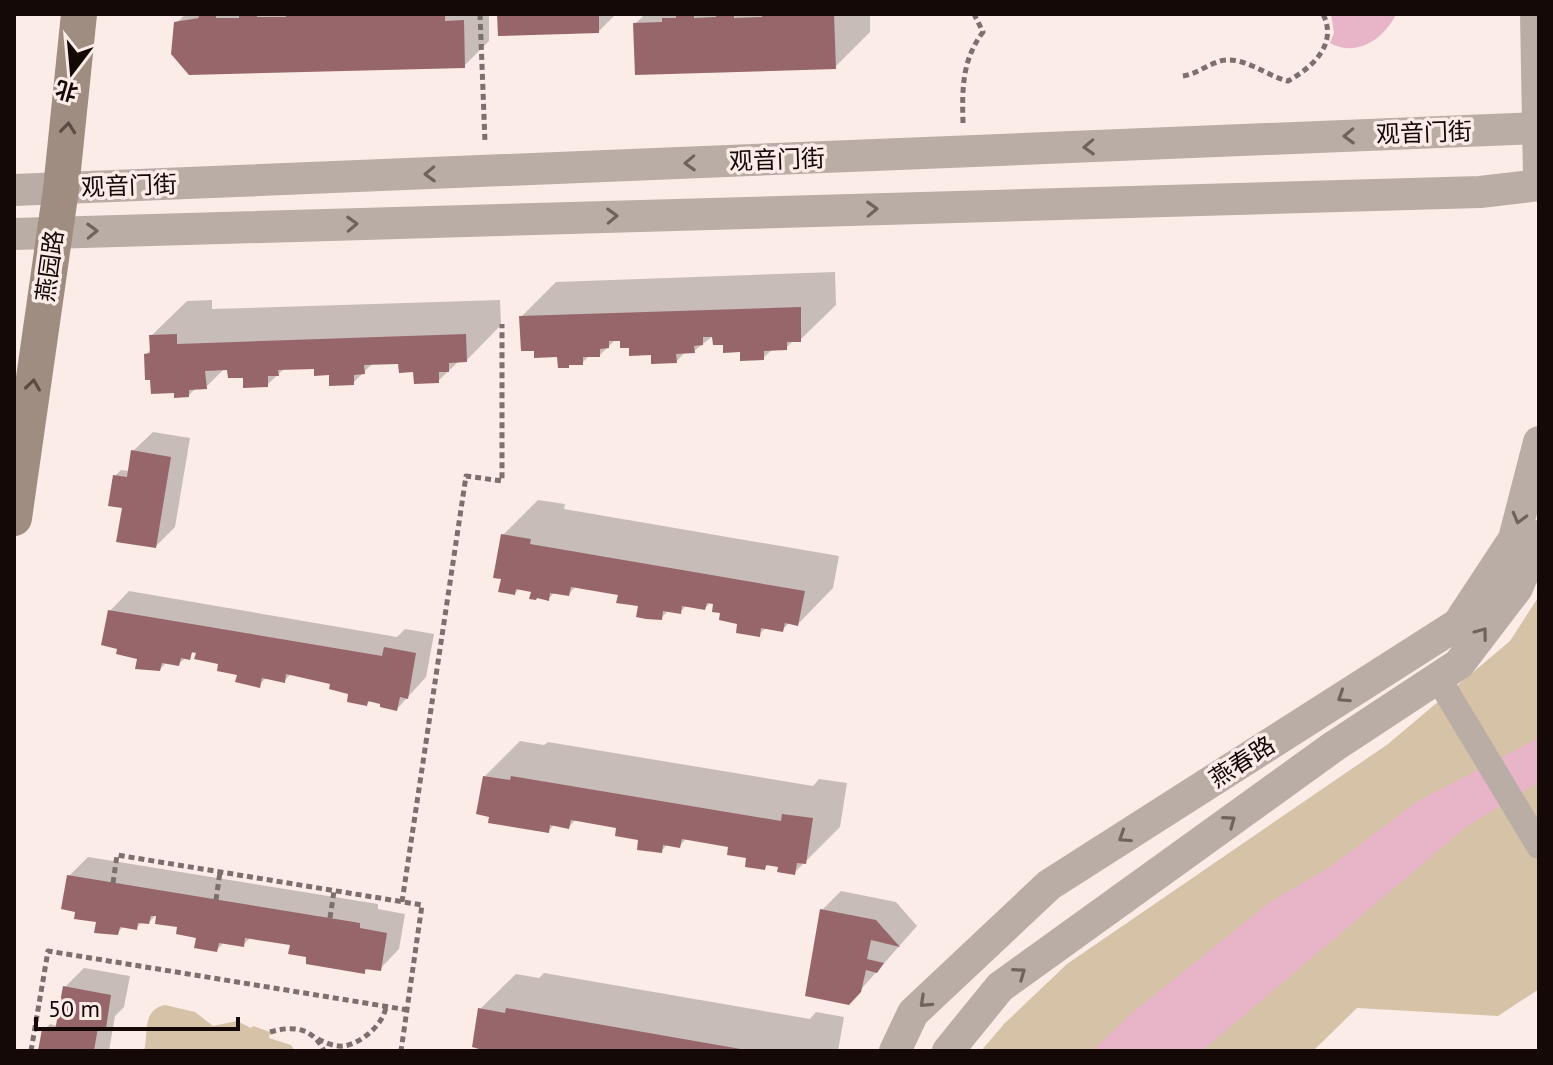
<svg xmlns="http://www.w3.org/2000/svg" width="1553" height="1065" font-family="'PT Sans','Noto Sans SC',sans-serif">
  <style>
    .green { fill: #d5c2a7 }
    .water { fill: #e7b4c8 }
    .shadow { fill: #0003 }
    .building { fill: #97666a }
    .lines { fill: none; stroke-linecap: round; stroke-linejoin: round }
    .path { stroke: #7c6f6c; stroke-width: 5; stroke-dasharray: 6 4; stroke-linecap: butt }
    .minor { stroke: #baada5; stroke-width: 26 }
    .tertiary { stroke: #baada5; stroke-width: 32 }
    .secondary { stroke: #a08d81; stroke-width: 36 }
    .oneway { stroke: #5a4b44 }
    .oneway2 { stroke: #6f635d }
    .labels { text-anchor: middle; stroke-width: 7; stroke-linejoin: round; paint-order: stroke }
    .street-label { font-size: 24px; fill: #140906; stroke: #fbece8 }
  </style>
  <rect width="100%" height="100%" fill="#fbece8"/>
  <!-- green -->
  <path class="green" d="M1539,596V989L1498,1016L1357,1008L1313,1051H981L1004,1024L1067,964L1388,744L1510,641Z
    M165,1005L195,1012L213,1026L237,1021L251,1028L253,1026L270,1032L269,1038L291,1045L295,1051H144C149,1034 141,1010 165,1005Z"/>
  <!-- water -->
  <path class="water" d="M1331,14H1396C1385,38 1357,58 1330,43L1334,33Z
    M1539,738V782L1466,827L1202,1051H1092L1131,1014L1270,902L1330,867L1418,801Z"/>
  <!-- shadow -->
  <path class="shadow" d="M186,14H489V41L464,66L176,23Z
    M499,14H616L599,31Z
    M645,14H870V32L835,67L635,24Z
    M835,272L836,305L800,340H794L786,348L773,349L763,358L725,342L714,335L694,351H686L676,362L616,339L600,355H590L582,363L559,355L521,317L556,282Z
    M212,300V309L500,300L501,325L466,361H459L438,381L400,362L373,363L353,383L316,367L285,368L267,385L225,368L206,387H197L189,395L176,391L146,355L152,348L151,336L187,301Z
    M153,432L190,438L175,527L156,546L125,502L115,476L121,470L130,471L133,451Z
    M538,500L565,504L564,509L839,556L833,588L798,624L790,622L782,630L767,627L759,634L711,602L705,608L687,605L680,612L669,610L661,618L620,594L576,586L569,594L555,592L549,598L533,590L520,588L515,593L503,577V535Z
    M129,591L397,637L405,629L434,634L426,677L397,709L371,700L367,704L333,682L292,673L284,681L267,677L259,685L199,648L178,664L167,662L160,669L140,657L110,611Z
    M520,741L544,745L548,742L813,786L819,779L847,783L840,827L794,873L781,866L769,864L764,868L730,845L687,838L679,846L668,844L661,851L618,826L576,819L569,827L555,824L548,831L484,777Z
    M88,857L378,904V909L405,914L399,949L380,969L369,967L364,972L309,956L292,944L251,937L243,945L224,942L217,950L159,912L149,922L143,921L136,928L125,925L117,933L98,920L69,876Z
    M841,891L896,902L917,926L849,1003L822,910Z
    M84,968L130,976L124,1007L115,1016L109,1051H40L44,1030L50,1024L58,1026L65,987Z
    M544,973L810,1019L816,1012L844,1017L838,1051H488L480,1009L516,974L539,978Z"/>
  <!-- building -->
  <path class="building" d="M198,14H216V18H239V14H257V17H286V14H445V21L464,20L465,68L189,75L171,54L174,22L199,18Z
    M497,14H599V33L498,36Z
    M676,14H694V18L716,17V14H734V18L762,17V14H834L836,69L635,75L633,23L662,22V18H676Z
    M801,307V342H787V350L764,351V360L740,361V352L723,353V345H713L712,337H703V345L694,346L695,353L676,354L677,363L651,364V355L629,356V348H620V341H609V348L600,349V357H583V365H569V368H558L557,357L534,358V351H521L519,316Z
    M177,334V344L466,334L467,362L449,363V372H439V383L414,384L413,372L399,373L398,364L364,365L365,374L354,375V385L329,386V375L314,376V369L278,370L279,376H268V387L243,388V378H228L227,370L205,371L207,389L189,390V397L174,398V393L151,394L150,380H145L144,354L150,353L149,335Z
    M131,450L171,457L156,548L116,542L122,508L108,506L113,475L127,477Z
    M501,534L531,539L530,544L805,591L798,626L785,623L783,632L761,628L760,637L736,633L737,624L719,620L720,613L712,612L713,604L707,603L705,610L682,606L681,614L663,611L662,620L646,619L636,617L638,606L616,603L618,595L571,587L569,596L550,593L549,601L537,598L536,600L529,599L531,592L516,589L515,595L498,592L501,579L493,578Z
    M108,610L382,656L384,647L416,653L408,699L400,697L397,711L380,707V704L368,701L367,706L347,702L348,694L329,689L330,684L286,674L285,683L262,678L260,688L235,682L237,675L217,671L218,664L194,659L196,653L192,652L190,660L181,658L179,666L162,663L160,671L135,669L137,659L116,654L117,649L101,645Z
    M483,776L510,780L511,776L781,821L782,814L813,818L806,864L797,863L795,875L777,872L778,867L766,865L765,870L745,867L746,858L727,855L728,847L682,839L680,848L663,845L662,853L637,850L638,840L615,836L616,828L571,820L569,829L550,825L549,833L488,823L489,817L476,814Z
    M67,875L360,923V928L387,933L381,971L365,969V974L306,964V957L288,954L290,945L245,938L244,947L219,943L217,952L194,948L196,938L176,934L177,927L155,924L156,916H151L149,924L138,923L137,930L120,927L118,935L94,933L96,922L74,919L75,912L61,909Z
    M820,909L876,920L900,947L871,940L867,959L884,963L877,973L866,970L861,992L849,1005L805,996Z
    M63,986L111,995L106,1028L98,1027L94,1051H38L42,1029L55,1031Z
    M478,1008L505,1013L506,1008L752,1051H486L472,1047Z"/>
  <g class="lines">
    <!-- path -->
    <path class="path" d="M480,14L485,142
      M1183,76C1196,74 1207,65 1220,61C1243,55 1266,76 1288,81C1313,67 1338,44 1323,14
      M963,123C962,89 962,60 983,32L974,14
      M113,883L117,855L422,905L401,1051
      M216,900L220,872
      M402,902L466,476L502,481V324
      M330,918L334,891
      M270,1032C294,1025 313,1028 324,1051
      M318,1039C326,1043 335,1047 344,1046C362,1043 384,1024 386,1006
      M31,1051L48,951L408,1010"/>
    <!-- minor -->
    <path class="minor" d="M1438,678L1539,846"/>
    <!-- tertiary -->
    <path class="tertiary" d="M1536,14L1539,177
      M14,190L1539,128
      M14,234L1480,192L1539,185
      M895,1051L913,1013L1049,885L1458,624L1514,539L1539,442
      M948,1051L1000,987L1333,747L1459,664L1517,588L1539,536"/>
    <!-- secondary -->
    <path class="secondary" d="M14,518L61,189L79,14"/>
  </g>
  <!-- one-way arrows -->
  <defs><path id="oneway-chevron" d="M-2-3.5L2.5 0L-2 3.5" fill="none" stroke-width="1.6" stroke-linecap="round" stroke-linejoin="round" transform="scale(2)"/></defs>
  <g class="oneway">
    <use href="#oneway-chevron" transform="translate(68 128) rotate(-84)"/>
    <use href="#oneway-chevron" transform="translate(33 385) rotate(-82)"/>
  </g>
  <g class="oneway2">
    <use href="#oneway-chevron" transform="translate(1349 136) rotate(178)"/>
    <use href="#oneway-chevron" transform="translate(1089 147) rotate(178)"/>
    <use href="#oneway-chevron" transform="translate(690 163) rotate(178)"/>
    <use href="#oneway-chevron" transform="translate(430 174) rotate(178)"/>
    <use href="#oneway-chevron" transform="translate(872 209) rotate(-2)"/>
    <use href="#oneway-chevron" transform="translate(612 216) rotate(-2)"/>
    <use href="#oneway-chevron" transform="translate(352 224) rotate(-2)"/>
    <use href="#oneway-chevron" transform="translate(92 231) rotate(-2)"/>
    <use href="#oneway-chevron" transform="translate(1519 518) rotate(105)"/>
    <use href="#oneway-chevron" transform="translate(1482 633) rotate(-53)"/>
    <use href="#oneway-chevron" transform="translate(1343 697) rotate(147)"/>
    <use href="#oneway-chevron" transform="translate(1230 821) rotate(-36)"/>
    <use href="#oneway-chevron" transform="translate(1124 837) rotate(147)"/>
    <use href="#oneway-chevron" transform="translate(1020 973) rotate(-36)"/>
    <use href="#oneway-chevron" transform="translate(925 1002) rotate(137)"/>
  </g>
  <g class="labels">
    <!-- street labels -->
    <g class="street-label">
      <text transform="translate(1424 133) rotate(-2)" y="8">观音门街</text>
      <text transform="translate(777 160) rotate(-2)" y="8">观音门街</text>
      <text transform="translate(129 186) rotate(-2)" y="8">观音门街</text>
      <text transform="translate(50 266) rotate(-82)" y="8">燕园路</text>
      <text transform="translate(1242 762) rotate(-33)" y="8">燕春路</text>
    </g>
  </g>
  <!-- border -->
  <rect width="1553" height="1065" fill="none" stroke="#140906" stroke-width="32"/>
  <!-- north arrow -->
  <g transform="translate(72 72) rotate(196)" stroke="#fbece8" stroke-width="6" paint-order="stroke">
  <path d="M0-6L14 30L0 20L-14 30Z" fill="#140906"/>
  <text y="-12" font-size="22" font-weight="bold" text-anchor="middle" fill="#140906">北</text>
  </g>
  <!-- scale -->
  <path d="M36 1017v12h202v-12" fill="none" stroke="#140906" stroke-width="4"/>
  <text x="48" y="1017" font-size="24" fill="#140906" stroke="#fbece8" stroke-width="6" paint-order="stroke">50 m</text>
</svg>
